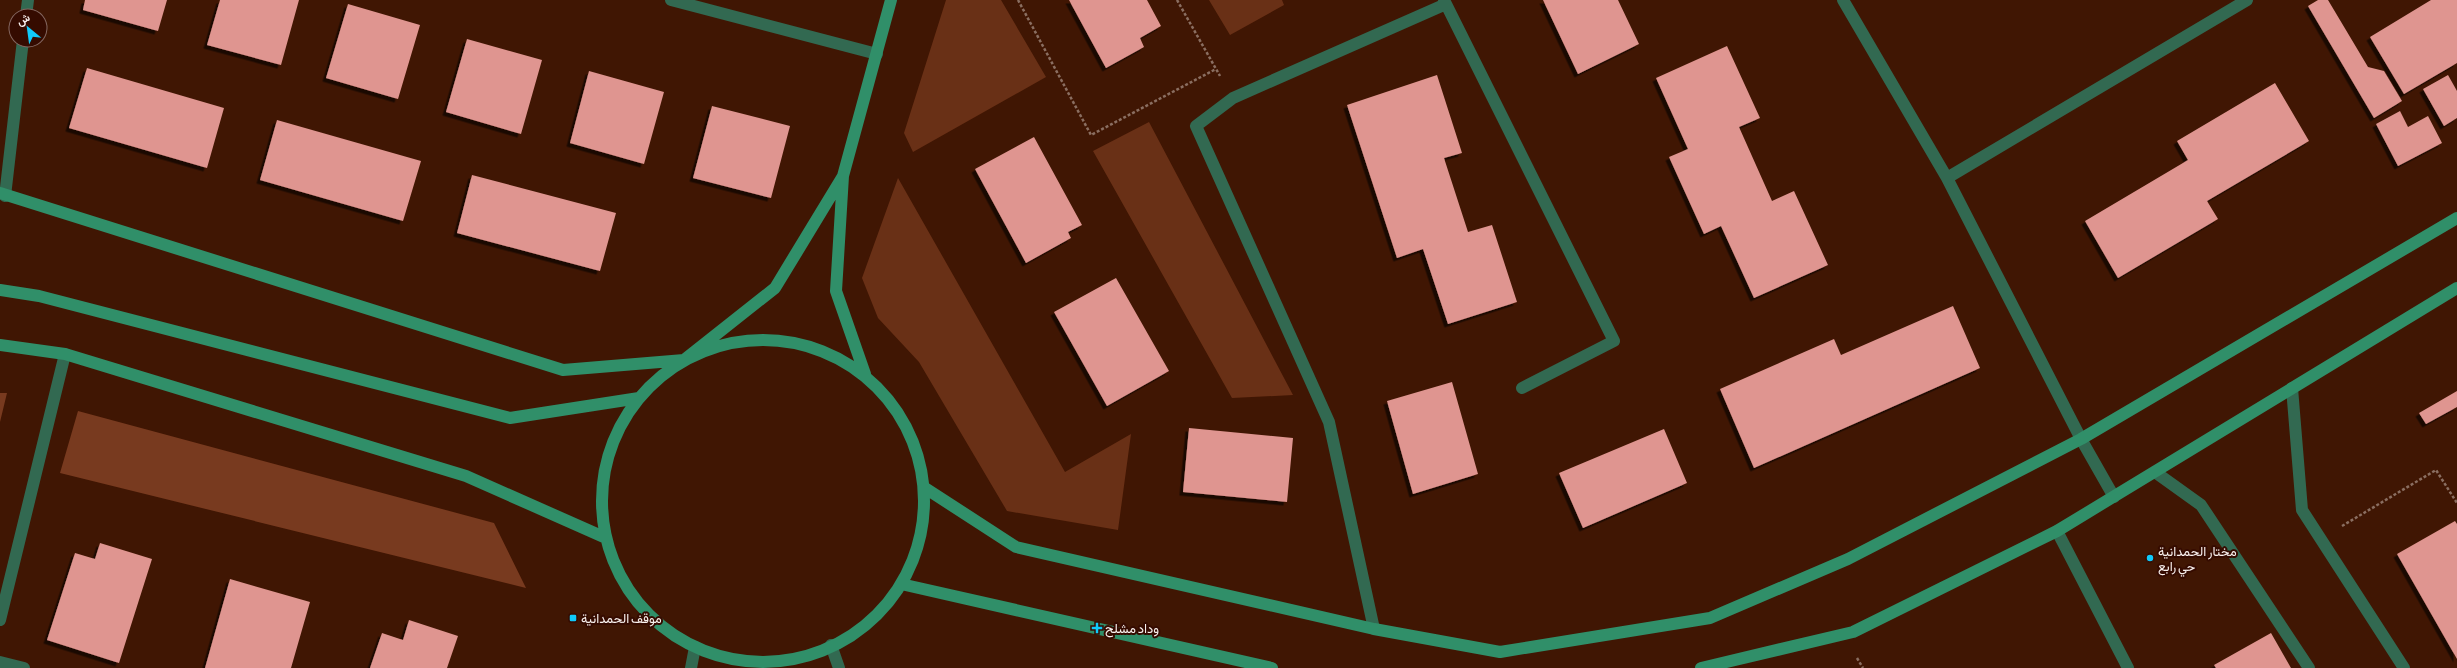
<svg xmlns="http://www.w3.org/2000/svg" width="2457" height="668" font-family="'Asap Condensed',Vazirmatn,sans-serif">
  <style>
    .green { fill: #693016 }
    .forest { fill: #783a1f }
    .building { fill: #df9590; filter: url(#shadow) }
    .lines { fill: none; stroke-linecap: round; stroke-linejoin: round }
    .path { stroke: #8a6e61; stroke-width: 2.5; stroke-dasharray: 3 2; stroke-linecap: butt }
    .street { stroke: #326951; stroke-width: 12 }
    .secondary { stroke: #308f69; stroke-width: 12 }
    .poi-dot { fill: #10cafa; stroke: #350b00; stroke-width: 1.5 }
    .labels { text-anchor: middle; stroke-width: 4; stroke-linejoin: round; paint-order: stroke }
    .poi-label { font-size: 13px; fill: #faf2ef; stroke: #350b00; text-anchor: start }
  </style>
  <defs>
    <filter id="shadow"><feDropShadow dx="-3.5" dy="3.5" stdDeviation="0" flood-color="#0009"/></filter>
  </defs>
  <rect width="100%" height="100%" fill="#401603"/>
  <!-- green -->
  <path class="green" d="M946,0H1001L1046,77L913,152L904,133Z
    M1209,0H1282L1284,5L1230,35Z
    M1149,122L1293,395L1232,398L1093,151Z
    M898,178L1065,472L1131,434L1118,530L1007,511L919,362L878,318L862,278Z"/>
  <!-- forest -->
  <path class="forest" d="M0,393H7L0,422Z
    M78,411L494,523L526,588L60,473Z"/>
  <!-- building -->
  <path class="building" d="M85,0H167L158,31L83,10Z
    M220,0H299L281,65L207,45Z
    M1069,0H1147L1161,26L1140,38L1144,47L1106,68Z
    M1543,0H1618L1639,44L1578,74Z
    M2318,0H2328L2368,67L2384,71L2402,101L2374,118L2308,6Z
    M2431,0H2457V63L2404,94L2370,37Z
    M348,4L420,25L398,99L326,78Z
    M467,39L542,60L521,134L446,112Z
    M1727,46L1760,118L1739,127L1772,201L1794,191L1828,265L1754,298L1721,226L1704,234L1669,157L1688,149L1656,78Z
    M87,68L224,108L207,168L69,128Z
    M589,71L664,92L644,164L570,143Z
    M1437,75L1462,153L1444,158L1468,232L1492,225L1517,302L1448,324L1423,249L1397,258L1347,105Z
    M2448,75L2457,91V118L2444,126L2423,89Z
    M2275,83L2309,141L2207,201L2218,219L2118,278L2085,221L2188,160L2177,141Z
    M712,106L790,126L771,198L693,178Z
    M2400,111L2408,127L2428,116L2442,143L2398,166L2376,124Z
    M277,120L421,161L403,221L260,180Z
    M1034,137L1082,225L1068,232L1071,238L1026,263L975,169Z
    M472,175L616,213L600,271L457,233Z
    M1116,278L1169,371L1107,406L1054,312Z
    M1953,306L1980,368L1754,468L1720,389L1834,339L1841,355Z
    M1452,382L1478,474L1413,494L1387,401Z
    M2457,391V407L2426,424L2419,413Z
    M1189,428L1293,438L1287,502L1183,492Z
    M1664,429L1687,483L1583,528L1559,473Z
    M2455,521L2457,524V659L2397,554Z
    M100,543L152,559L119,663L47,640L75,553L95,559Z
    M230,579L310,602L291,668H205Z
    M409,620L458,636L447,668H370L382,633L403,640Z
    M2271,633L2291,668H2216L2214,665Z"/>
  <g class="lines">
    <!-- path -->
    <path class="path" d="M1018,0L1091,135L1216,69
      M1177,0L1220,76
      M2342,526L2436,470L2457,503
      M1857,658L1863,668"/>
    <!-- street -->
    <path class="street" d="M671,0L877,54
      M1444,0L1614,341L1522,388
      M1843,0L1947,178L2081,439L2114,497
      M26,16L28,0
      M1947,178L2247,0
      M5,196L23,40
      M2292,388L2302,510L2404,668
      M2155,472L2201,505L2309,668
      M2057,531L2128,668
      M0,620L65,354
      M1374,629L1329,422L1196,126L1233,98L1446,4
      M831,645L839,668
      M0,662L24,668
      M691,668L695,647"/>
    <!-- secondary -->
    <path class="secondary" d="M0,193L563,370L684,360L775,288L843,176
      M0,290L39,296L510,418L639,398
      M602 501a161 161 0 1 1 322 0a161 161 0 1 1-322 0Z
      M0,345L65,354L466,476L606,538
      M865,374L836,291L843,176L891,0
      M925,488L1016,547L1374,629L1500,652L1710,618L1848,559L2081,439L2457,218
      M901,584L1272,668
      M1701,668L1853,632L2057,531L2457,288"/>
  </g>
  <!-- markers -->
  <g class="poi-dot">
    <circle cx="2150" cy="558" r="4"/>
    <rect x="569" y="614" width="8" height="8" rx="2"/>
    <path d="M1095 622h4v4h4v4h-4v4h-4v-4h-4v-4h4z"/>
  </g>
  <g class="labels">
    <!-- poi labels -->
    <g class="poi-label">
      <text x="2158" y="556">مختار الحمدانية<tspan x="2158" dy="15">حي رابع</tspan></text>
      <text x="581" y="623">موقف الحمدانية</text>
      <text x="1105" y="633">وداد مشلح</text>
    </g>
  </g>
  <!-- north arrow -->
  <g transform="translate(28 28) rotate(331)"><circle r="19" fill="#350b00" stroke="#846760"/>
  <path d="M0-3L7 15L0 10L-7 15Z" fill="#10cafa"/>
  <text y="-6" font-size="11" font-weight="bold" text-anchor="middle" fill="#faf2ef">ش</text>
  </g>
</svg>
